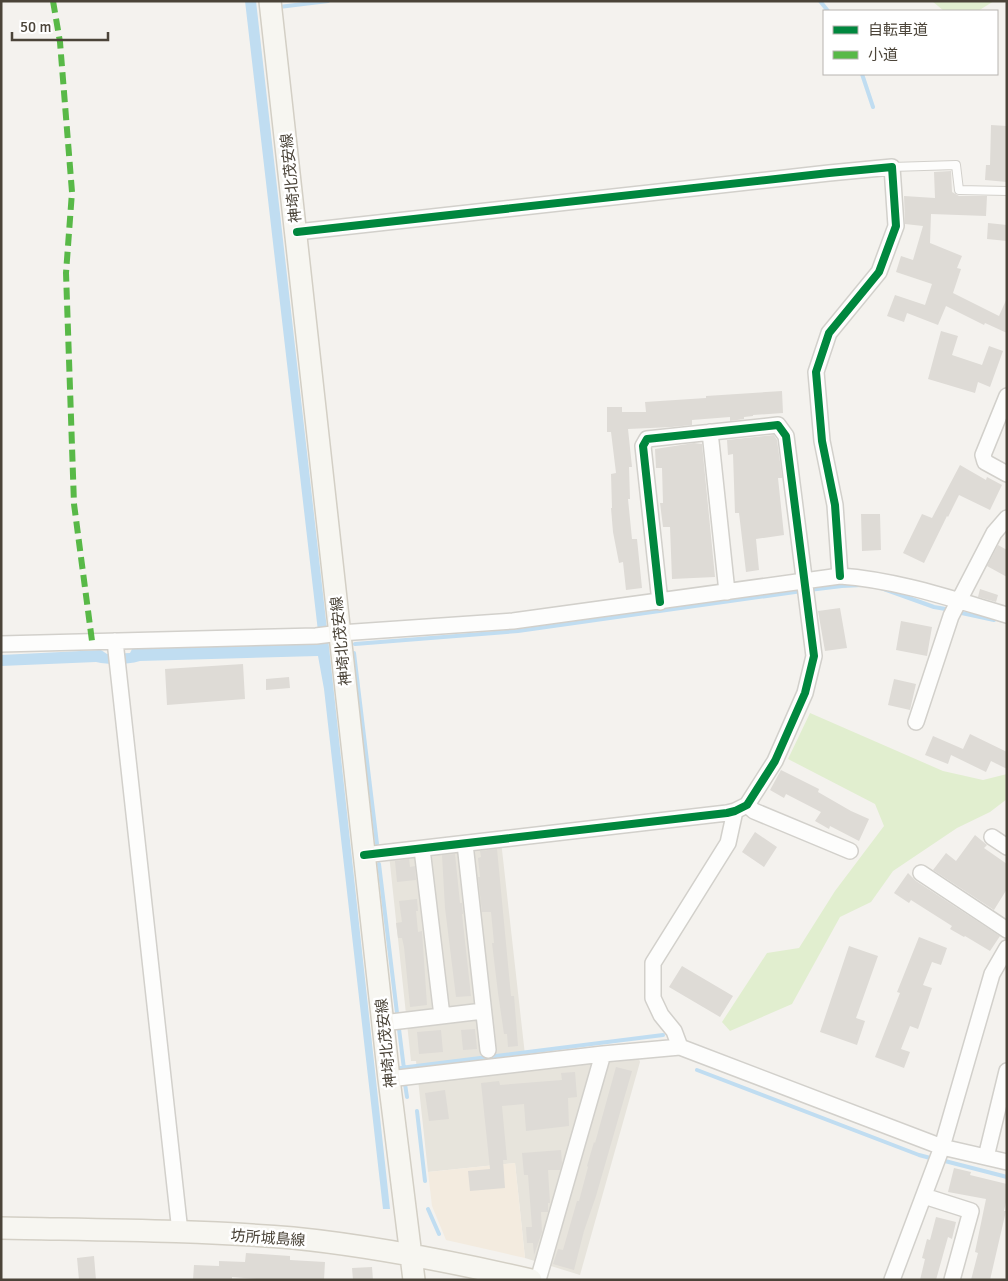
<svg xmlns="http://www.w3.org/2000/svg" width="1008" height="1281" font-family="Signika,'Noto Sans JP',sans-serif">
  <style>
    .residential { fill: #e7e4dc }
    .commercial { fill: #f3ebdf }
    .green { fill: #e1eecf }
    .water { fill: #c0ddf1 }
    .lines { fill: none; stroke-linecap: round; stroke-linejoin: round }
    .stream { stroke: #c0ddf1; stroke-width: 4 }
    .building { fill: #dedbd6 }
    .lane-casing { stroke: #d2d0cb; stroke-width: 10 }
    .street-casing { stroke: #d2d0cb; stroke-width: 18 }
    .secondary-casing { stroke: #d3cfc5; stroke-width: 24 }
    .lane { stroke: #fdfdfc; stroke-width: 8 }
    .street { stroke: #fdfdfc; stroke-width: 15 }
    .secondary { stroke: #f7f6f1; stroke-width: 21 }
    .quiet { stroke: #58b947; stroke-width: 6; stroke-dasharray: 12 6; stroke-linecap: butt }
    .cycleway-casing { stroke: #fff; stroke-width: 11 }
    .cycleway { stroke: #00873e; stroke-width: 8 }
    .labels { text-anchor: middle; stroke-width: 5; stroke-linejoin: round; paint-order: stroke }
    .street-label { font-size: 15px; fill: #4b4439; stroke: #fff }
  </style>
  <rect width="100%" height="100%" fill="#f4f2ee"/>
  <!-- residential -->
  <path class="residential" d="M500,832L525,1055L634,1044L640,1062L580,1275L525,1258L515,1163L428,1172L416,1061H411L388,845Z"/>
  <!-- commercial -->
  <path class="commercial" d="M515,1163L525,1258L446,1240L432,1206L428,1172Z"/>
  <!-- green -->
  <path class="green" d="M932,1H994L978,11H944Z
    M810,713L943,771L983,780L1007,774V799L990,812L957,828L893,871L871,902L840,917L792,1004L730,1031L722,1022L767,953L799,948L835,891L884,826L875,804L788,759Z"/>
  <!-- water -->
  <path class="water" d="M245,1H256L329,647L390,1209H383L324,689L318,656L140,661C126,665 110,665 96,662L1,666V655L101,650L107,654L130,653L132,649L318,643L319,640Z"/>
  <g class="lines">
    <!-- stream -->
    <path class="stream" d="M820,1L828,11
      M279,7L328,1
      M862,74L873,107
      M881,588L934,607L951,610
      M809,590L842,586L862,585
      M957,612L994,620
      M355,644L518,631L802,591
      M354,653L377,844
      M379,864L397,1013
      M399,1029L404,1069
      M400,1068L663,1035
      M697,1070L919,1155L934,1159
      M405,1084L407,1097
      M417,1111L425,1181
      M941,1160L1007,1177
      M428,1209L439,1234"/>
  </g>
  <!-- building -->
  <path class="building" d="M991,125L1007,126V182L985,180L986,165H990Z
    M951,171L952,192L959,196H987L986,216L931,214L930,243L962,256L957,268L961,269L953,293L999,316L1007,298V333L985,323L984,325L946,306L938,325L907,313L904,322L887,316L895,295L925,305L932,284L896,272L901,256L913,260L923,226L905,224L904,196L935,198L934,172Z
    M988,223L1007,225V241L987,239Z
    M941,331L958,336L952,355L982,365L989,346L1003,351L990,387L978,382L975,393L928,379Z
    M782,391L783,413L753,415V416L744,417V419L730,421V417L692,420V425L672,427L628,429L632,467H629L630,499H628L632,539H637L642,588L626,590L623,562L619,563L613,532L611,508H612L611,474L616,473L611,432H607V407H622V412H646L645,402L706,398V396Z
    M774,435L777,440L782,476V478H778L784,535L756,539L759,570L746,572L739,513H735L733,454L728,455L727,440Z
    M694,443L702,444L715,577L672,579L670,527H663L660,503H663L662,468H656L655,449Z
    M960,465L986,480L987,477L1002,485L990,510L959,495L948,517L947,516L924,563L903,553L922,514L932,518Z
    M861,514H880L881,550L862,551Z
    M998,545L1007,550V577L987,566Z
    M980,589L998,595L996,602L978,597Z
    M840,608L847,648L825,651L818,611Z
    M901,621L932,627L927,656L896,650Z
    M243,664L245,699L167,705L165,669Z
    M289,677L290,688L266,690V679Z
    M894,679L916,684L910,710L888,705Z
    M970,734L1007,752V769L991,761L986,772L951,755L948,764L925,755L933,736L963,749Z
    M781,770L819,789L818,792L851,811L869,819L859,841L830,826L829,829L815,821L821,812L786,794L784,798L770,790Z
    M755,832L777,847L764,867L742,852Z
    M975,835L987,845L984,848L1007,864V889L994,910L933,870L946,853L956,861Z
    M497,849L511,996H514L518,1046L508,1047L507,1034H504L498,993L492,943H494L491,912H482L478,877H480L478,858L481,857L480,851Z
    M455,854L460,903H462L463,914H462L471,996L456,997L445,908L442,855Z
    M409,859L410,867L415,866L416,880L397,882L395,861Z
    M908,873L916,881L1000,936L990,951L965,936L964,937L950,929L952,926L911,900L909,903L894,893Z
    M417,899L418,911H416L418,932L422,931L427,1005L410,1007L404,947L402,938H398L396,923L402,922L399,901Z
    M919,937L947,948L941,965L932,962L923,985L932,988L918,1029L910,1026L901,1049L910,1052L904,1068L875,1057L900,993L897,992Z
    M849,946L878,956L856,1018L865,1021L857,1045L820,1032Z
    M682,966L733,996L720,1017L669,987Z
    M475,1029L477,1049L463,1050L461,1030Z
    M441,1030L443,1052L419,1054L417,1032Z
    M616,1067L632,1071L596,1196L584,1231L574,1270L553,1264L558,1249L563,1250L577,1201H579L588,1167L587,1166L594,1142L595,1143Z
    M575,1072L577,1097L568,1098L569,1126L526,1131L524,1104L502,1106L507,1160H503L505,1188L470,1191L468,1171L490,1169L481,1083L499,1081L500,1085L562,1080L561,1073Z
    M445,1090L449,1119L429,1121L425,1093Z
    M561,1150L562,1163L560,1170H548L550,1203H548V1212H541L542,1232L534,1255L533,1243H527L526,1227H532L528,1175H524L522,1153Z
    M954,1168L971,1172L970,1175L1007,1184V1198L1004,1211H1006L990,1280H971L978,1253L975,1252L986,1199L948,1192Z
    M936,1217L956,1222L952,1239L948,1237L936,1280H920L925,1259L922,1258L927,1239L930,1240Z
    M246,1253L290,1256V1260L325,1262L324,1280H268L232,1277V1280H193L194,1265L219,1266V1261L245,1262Z
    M94,1256L96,1280H79L77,1258Z
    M372,1267L373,1280H353L352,1268Z"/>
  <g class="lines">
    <defs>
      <path id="lane" d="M892,167L956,165L959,190L1007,191"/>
      <path id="street" d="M297,232L829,173L892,167L896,226L879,272L829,333L816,372L822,441L835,505L840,576
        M1007,396L983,455L985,462L1007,474
        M710,432L727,592
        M115,641L180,1232
        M1,644L316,636L340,633L513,621L840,576C897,580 952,599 1007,615
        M916,722L951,616L994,533L1007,518
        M747,805L754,811L850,851
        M992,837L1007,847
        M465,844L488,1050
        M422,849L442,1016
        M364,855L727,813L735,811L747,805L775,761L805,693L814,656L786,436L778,425L647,439L643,446L660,602
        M921,873L1007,930
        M383,1023L483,1011
        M680,1047L674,1031L661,1015L653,998V963L728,843L735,811
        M389,1079L603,1054L680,1047L942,1147L1007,1162
        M986,1157L1007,1071
        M924,1196L971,1211L952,1280
        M538,1280L603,1054
        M892,1280L942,1147L992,974L1007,948"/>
      <path id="secondary" d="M270,1L389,1079L414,1280
        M1,1228C98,1230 196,1230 293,1238C373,1246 453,1262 531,1280"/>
    </defs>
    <!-- lane casing -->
    <use href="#lane" class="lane-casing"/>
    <!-- street casing -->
    <use href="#street" class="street-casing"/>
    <!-- secondary casing -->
    <use href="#secondary" class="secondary-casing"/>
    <!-- lane -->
    <use href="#lane" class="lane"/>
    <!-- street -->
    <use href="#street" class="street"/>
    <!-- secondary -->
    <use href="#secondary" class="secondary"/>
    <!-- quiet -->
    <path class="quiet" d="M53,1L60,42L72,192L66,273L74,504L92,641"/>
    <defs>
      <path id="cycleway" d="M297,232L829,173L892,167L896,226L879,272L829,333L816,372L822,441L835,505L840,576
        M364,855L727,813L735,811L747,805L775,761L805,693L814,656L786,436L778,425L647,439L643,446L660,602"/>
    </defs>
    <!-- cycleway casing -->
    <use href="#cycleway" class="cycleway-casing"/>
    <!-- cycleway -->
    <use href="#cycleway" class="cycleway"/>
  </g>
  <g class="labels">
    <!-- street labels -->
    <g class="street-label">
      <text transform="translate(291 178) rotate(-96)" y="5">神埼北茂安線</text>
      <text transform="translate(341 641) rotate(-96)" y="5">神埼北茂安線</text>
      <text transform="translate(386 1043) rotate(-96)" y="5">神埼北茂安線</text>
      <text transform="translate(268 1238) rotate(4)" y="5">坊所城島線</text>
    </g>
  </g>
  <!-- border -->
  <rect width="1008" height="1281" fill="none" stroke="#4b4439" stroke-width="5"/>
  <!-- legend -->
  <rect x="823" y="10" width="175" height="65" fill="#ffffff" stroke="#b7b4b0"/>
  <rect x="833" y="26" width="25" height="8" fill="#00873e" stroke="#b7b4b0"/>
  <text x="868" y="35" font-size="15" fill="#4b4439">自転車道</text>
  <rect x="833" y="51" width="25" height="8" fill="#58b947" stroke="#b7b4b0"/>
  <text x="868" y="60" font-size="15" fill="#4b4439">小道</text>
  <!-- scale -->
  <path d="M12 32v8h96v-8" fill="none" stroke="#4b4439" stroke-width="2.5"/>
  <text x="20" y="32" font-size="15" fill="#4b4439" stroke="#ffffff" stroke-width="4" paint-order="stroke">50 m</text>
</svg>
